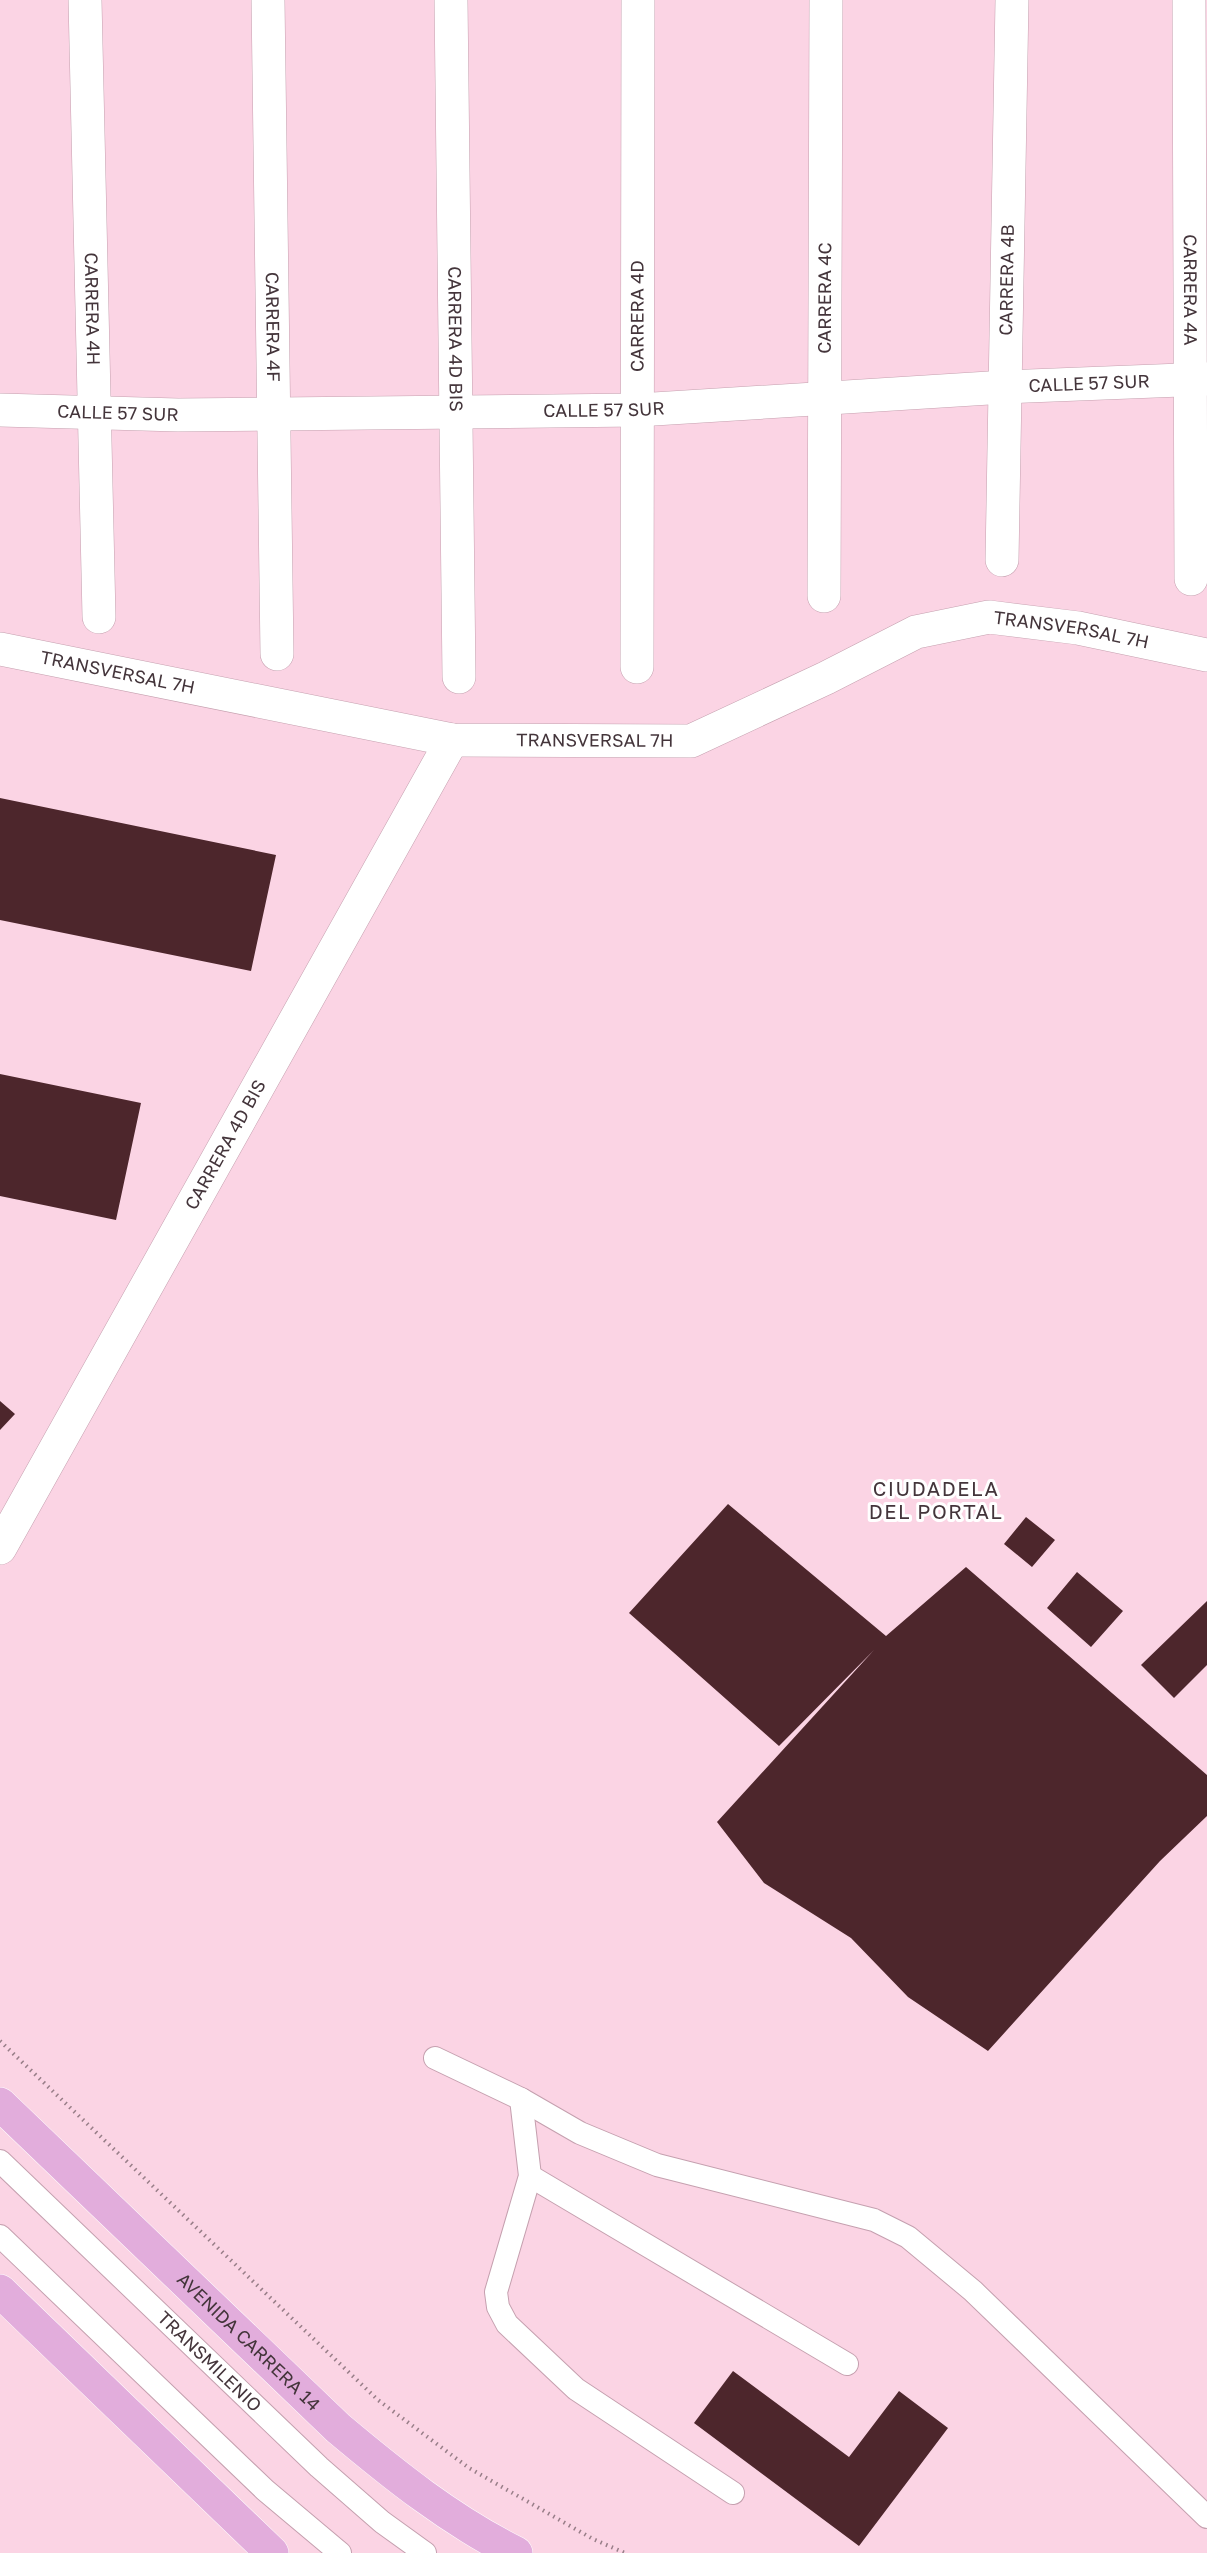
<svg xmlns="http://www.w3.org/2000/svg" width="1207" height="2553" font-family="'Golos Text',sans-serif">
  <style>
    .building { fill: #4d262c }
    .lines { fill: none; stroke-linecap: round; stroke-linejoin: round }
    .service-casing { stroke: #c5a0af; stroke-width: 24 }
    .minor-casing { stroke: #c5a0af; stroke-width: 34 }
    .primary-casing { stroke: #fff; stroke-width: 34 }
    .path { stroke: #987e88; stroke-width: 4; stroke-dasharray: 1.5 4.5; stroke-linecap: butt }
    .service { stroke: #fff; stroke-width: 22 }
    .minor { stroke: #fff; stroke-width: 33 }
    .primary { stroke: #e2addc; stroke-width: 33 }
    .labels { text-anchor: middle; stroke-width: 6; stroke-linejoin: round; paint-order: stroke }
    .street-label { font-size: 18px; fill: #44353b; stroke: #fff }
    .neighbourhood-label { font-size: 20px; letter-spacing: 1.5px; fill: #44353b; stroke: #fff }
  </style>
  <rect width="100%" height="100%" fill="#fbd4e4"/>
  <!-- building -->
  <path class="building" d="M0,798L276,855L251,971L0,920Z
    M0,1074L141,1103L116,1220L0,1196Z
    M0,1401L15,1414L0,1430Z
    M728,1504L886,1636L966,1567L1207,1775V1816L1160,1861L988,2051L908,1997L851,1938L764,1883L717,1822L874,1650L779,1746L629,1613Z
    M1026,1517L1055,1540L1032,1567L1004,1544Z
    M1077,1572L1123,1611L1091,1647L1047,1608Z
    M1207,1601V1665L1174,1698L1141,1665Z
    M733,2371L849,2457L899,2391L948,2428L859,2546L694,2423Z"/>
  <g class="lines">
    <defs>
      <g id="service">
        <path d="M435,2058L521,2099L580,2133L657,2165L874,2220L908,2237L973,2291L1207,2517"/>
        <path d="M521,2099L530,2176L496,2292L498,2307L507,2324L576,2389L733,2493"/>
        <path id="s1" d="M0,2161L319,2467L382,2522L425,2553"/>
        <path d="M530,2176L847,2364"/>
        <path d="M0,2236L265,2490L340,2553"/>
      </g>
      <g id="minor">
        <path id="s2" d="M85,0L99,617"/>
        <path id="s3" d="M268,0L277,654"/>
        <path id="s4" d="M451,0L459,677"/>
        <path id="s5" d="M1189,0L1191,579"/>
        <path id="s6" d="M0,410L178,415L638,410L1005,387L1207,379"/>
        <path id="s7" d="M1002,560L1012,0"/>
        <path id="s8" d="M824,596L826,0"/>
        <path id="s9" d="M0,649L452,740L691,741L826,678L916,632L989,617L1078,628L1207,655"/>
        <path id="s10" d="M637,667L638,0"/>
        <path id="s11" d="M0,1548L452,740"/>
      </g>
      <g id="primary">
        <path id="s12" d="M0,2104L338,2428C394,2475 450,2520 516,2553"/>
        <path d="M0,2291L272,2553"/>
      </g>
    </defs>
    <!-- service casing -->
    <use href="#service" class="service-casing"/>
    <!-- minor casing -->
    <use href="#minor" class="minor-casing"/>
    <!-- primary casing -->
    <use href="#primary" class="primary-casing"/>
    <!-- path -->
    <path class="path" d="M0,2041L378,2400L469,2468L593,2539L625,2553"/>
    <!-- service -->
    <use href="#service" class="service"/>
    <!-- minor -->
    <use href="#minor" class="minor"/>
    <!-- primary -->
    <use href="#primary" class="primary"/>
  </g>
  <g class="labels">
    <!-- street labels -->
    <g class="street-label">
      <text dy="6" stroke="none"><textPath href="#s7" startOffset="280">CARRERA 4B</textPath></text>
      <text dy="6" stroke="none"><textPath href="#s5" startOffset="290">CARRERA 4A</textPath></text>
      <text dy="6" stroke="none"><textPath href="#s8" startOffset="298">CARRERA 4C</textPath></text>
      <text dy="6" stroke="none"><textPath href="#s2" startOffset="309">CARRERA 4H</textPath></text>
      <text dy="6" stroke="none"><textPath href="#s10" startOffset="351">CARRERA 4D</textPath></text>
      <text dy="6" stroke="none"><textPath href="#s3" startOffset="327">CARRERA 4F</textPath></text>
      <text dy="6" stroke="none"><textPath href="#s4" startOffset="339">CARRERA 4D BIS</textPath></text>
      <text dy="6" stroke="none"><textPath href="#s6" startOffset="1090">CALLE 57 SUR</textPath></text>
      <text dy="6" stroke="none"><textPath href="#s6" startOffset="604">CALLE 57 SUR</textPath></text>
      <text dy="6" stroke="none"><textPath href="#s6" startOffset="118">CALLE 57 SUR</textPath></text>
      <text dy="6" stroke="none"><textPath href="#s9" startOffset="1108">TRANSVERSAL 7H</textPath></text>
      <text dy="6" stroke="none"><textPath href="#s9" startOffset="120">TRANSVERSAL 7H</textPath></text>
      <text dy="6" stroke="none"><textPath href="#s9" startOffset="604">TRANSVERSAL 7H</textPath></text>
      <text dy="6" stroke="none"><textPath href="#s11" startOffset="462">CARRERA 4D BIS</textPath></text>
      <text dy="6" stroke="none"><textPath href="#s12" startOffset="344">AVENIDA CARRERA 14</textPath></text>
      <text dy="6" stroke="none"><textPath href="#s1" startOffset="290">TRANSMILENIO</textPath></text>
    </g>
    <!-- neighbourhood labels -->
    <g class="neighbourhood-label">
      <text x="936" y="1496">CIUDADELA<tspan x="936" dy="23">DEL PORTAL</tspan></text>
    </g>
  </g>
</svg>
